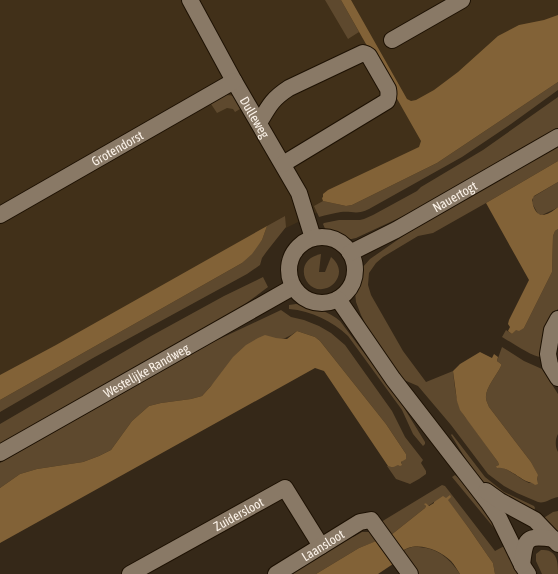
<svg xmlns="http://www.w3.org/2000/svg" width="558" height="574" font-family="'Asap Condensed',sans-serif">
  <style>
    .built { fill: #413019 }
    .green { fill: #5e492e }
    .water { fill: #826237 }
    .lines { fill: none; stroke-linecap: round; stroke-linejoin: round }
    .minor-casing { stroke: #1d1103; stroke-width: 18 }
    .minor { stroke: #897966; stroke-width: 16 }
    .labels { text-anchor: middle; stroke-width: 3.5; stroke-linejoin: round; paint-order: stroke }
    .street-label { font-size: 13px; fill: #fbf2e8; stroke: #2b1f0e }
  </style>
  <rect width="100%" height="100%" fill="#352818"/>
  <!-- built -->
  <path class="built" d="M0,0H558V58L375,184L223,259L0,388Z"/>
  <!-- green -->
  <path class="green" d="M325,0H341L359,32L348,39Z
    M558,82V90L511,124L462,157L369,209C357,215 353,211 341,212C334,213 326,215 319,217L314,206L323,201L346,206L352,205L437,163Z
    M226,95C237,95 238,99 245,106L235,112L233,109L227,108L217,113L211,104Z
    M558,97V129L412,212L356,238C343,242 327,237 323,224L324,223L339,220H360L364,219L373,215L417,191L421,187L483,150Z
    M558,146V161L486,203L433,233L418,236L383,257L376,263L369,273L368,285L371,295L403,351L426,382L453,371C455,388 456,408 468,420L498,462L499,465L496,466C509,468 518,478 529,483H532L537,480L538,476L531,462L489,407C488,404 486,401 486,398C485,388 497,375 501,366V364L497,361L502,347L524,361L542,369L558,394V434C555,439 555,447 558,452V497C551,498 545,504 538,502L517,493L504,486L488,474L451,425L418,386L404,380L398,375L367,327L361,315L356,302L355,292L358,280L362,268L370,259L406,234Z
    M558,182V207L555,209L542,215L538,214L532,203L533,197Z
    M285,216L286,227L267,251L262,258L260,265L247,274L93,358L0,412V400L242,263L262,240L267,226Z
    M558,229V309L554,313L541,357C532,357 511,342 502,337L506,330L512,334L516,329L524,328L552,272L553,236L555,231Z
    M321,254L319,272H325L331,257C337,262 341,269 338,277C336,282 332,286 327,288C305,296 291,260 321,254Z
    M263,277L268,287L233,313L0,446V424L151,336L224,296Z
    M296,304C310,305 330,312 340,321L398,398L425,442V444L423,446L413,434L402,410L348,336C332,321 312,311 289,309V305Z
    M281,310L291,317L304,320L319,326L331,333L345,345L392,411L405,437L423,460L421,463L426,471V474L419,479L410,484L396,479L387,466H388L391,467L399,464H402L401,463L406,454L386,424L320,341L315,337L297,331C283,341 281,340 265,336L211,386L202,396L191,399L161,403L149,406L132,421L111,450L99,456L83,462L37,469L20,474L0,488V463L215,341Z
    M452,434L485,477L504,492L534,506L535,508L534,511L491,488L483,482L470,466L451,435Z
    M455,475L467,485L481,499L499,534L452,477Z
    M442,485L445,486L452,495L492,547L495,551L508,544L522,574H495L493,563L488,556L468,527L446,498L434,502L428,506L426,503L425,504L426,506L425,508L391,535L381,522Z
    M558,511V533L542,519L553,512Z
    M362,532H369L377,541L359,548L316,574H287L351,534L353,537Z
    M412,547C435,546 448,556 460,574H417L402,552L406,549Z
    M541,550C545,550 548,550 551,552C558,556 558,566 558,574H542L536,561V554Z"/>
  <!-- water -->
  <path class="water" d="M341,0H351L407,99L411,101L416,100L434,90L458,72L498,36L519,25L544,20L558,15V82L437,163L352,205L346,206L323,201L322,198L323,197V194L328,190L419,147L421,141Z
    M558,161V182L534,196L532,200C535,219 545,218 558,207V229L555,231L553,236L552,272L524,328L519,331L516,330L512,334L508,331L510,327L508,324L509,320L529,280L486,203Z
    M267,226L262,240L252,254L242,263L0,400V375L56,345Z
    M297,331L315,337L320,341L386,424L406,454V459L401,462L402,465L400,466L398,465C394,467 392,468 388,466L324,371L315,368L0,543V488L20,474L37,469L83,462L99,456L111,450L132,421L149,406L161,403L191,399L202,396L211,386L233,357L246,345L258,338L265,335L276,338L287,339Z
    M480,352L492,358L494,354L498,357L497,361L501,364V366C497,375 485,388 486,398C486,401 488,404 489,407L531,462L538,475L537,480L538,484L535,485C532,482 530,483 526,481C518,477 506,466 497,468L496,466L499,465L498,462L468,421L460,410L457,401L453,371L460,364Z
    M450,495L451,497L448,500L468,527L488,556L493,563L495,574H460C457,570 455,565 451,561C441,551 422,543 408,548C402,550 395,556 390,560L393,564L378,574H316L359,548L391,535L425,508L426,506L424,504L426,503L429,506L434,503V502L443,496L446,498Z"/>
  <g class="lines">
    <defs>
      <g id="minor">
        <path id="s1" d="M190,0L234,81L299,193L313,238"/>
        <path d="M392,40L462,0"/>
        <path d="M259,123C269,106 272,99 289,88L363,53L366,54L369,56L388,89C389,94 389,97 387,101L283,164"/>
        <path id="s2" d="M0,215L234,81"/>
        <circle cx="322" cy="270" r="33"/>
        <path id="s3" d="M350,253L396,230L558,137"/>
        <path d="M338,299L393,379L488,502L499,518L522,565L528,574"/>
        <path d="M558,319L552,330L548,354L550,365L558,378"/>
        <path id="s4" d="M0,453L293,287"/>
        <path d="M486,491L500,501L535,520L558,544"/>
        <path d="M522,565C525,538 526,535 554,539"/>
        <path id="s5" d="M130,574L285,488L321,546"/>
        <path id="s6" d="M276,574L360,522L371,520L410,574"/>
      </g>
    </defs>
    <!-- minor casing -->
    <use href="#minor" class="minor-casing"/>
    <!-- minor -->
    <use href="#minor" class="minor"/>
  </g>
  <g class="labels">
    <!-- street labels -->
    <g class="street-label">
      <text dy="5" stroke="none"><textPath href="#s1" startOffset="134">Dulleweg</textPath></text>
      <text dy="5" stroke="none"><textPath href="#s2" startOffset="135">Grotendorst</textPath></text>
      <text dy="5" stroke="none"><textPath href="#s3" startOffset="119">Nauertogt</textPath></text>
      <text dy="5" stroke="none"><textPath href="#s4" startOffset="168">Westelijke Randweg</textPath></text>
      <text dy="5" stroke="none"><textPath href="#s5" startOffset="124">Zuidersloot</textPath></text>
      <text dy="5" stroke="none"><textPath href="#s6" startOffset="55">Laansloot</textPath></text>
    </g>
  </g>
</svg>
